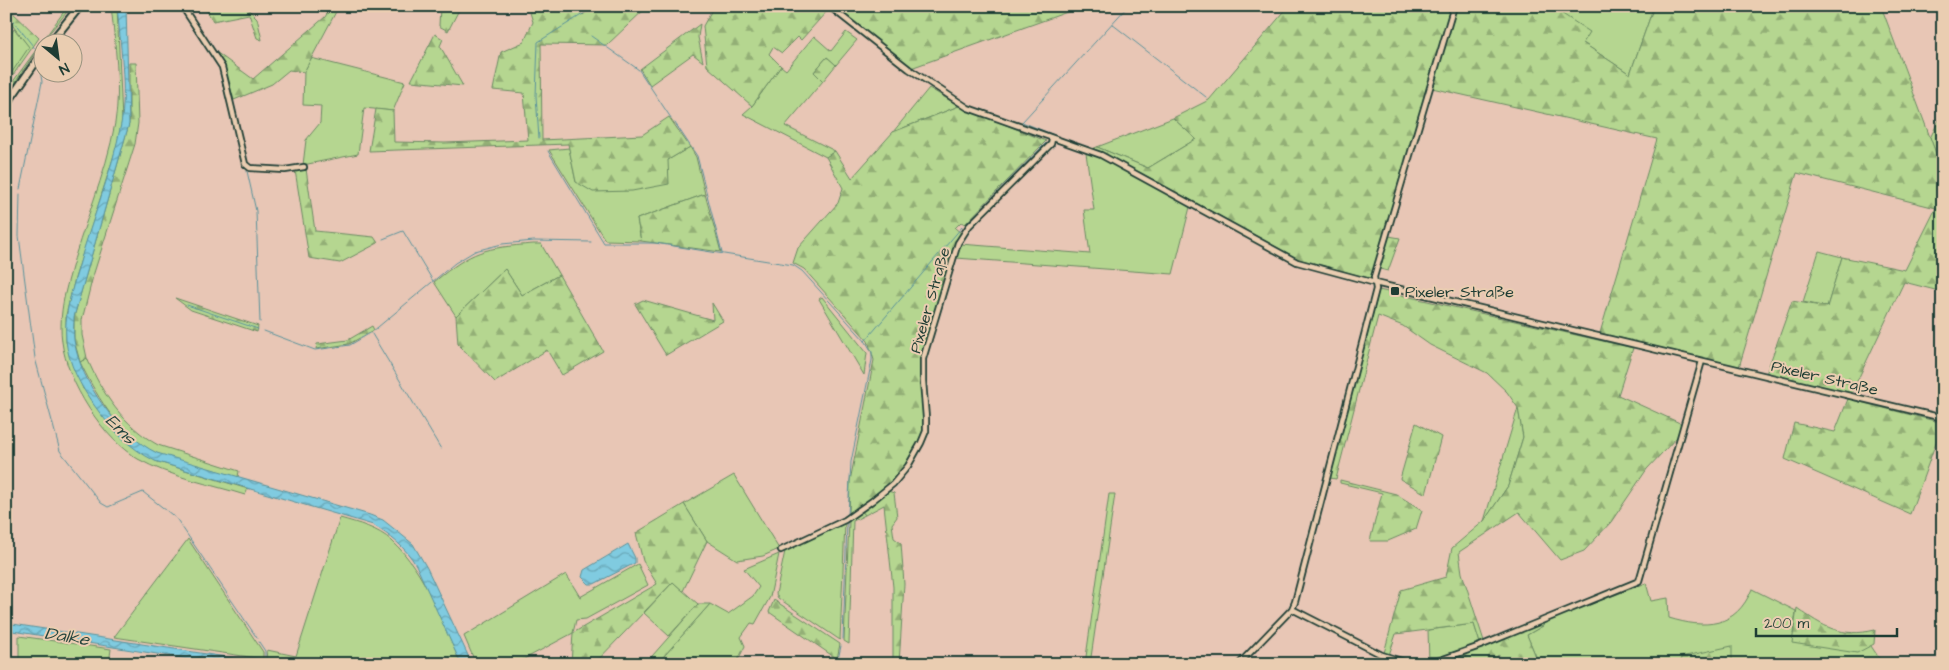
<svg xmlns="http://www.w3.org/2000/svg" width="1949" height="670" font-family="'Architects Daughter',sans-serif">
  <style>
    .green { fill: #b5d690; stroke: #6a8a62 }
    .forest { fill: url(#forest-firs); stroke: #6a8a62 }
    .water { fill: url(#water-waves); stroke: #59929b }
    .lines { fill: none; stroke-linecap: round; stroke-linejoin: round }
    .stream { stroke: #59929b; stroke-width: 1 }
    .street-casing { stroke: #1f3d34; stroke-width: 8 }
    .secondary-casing { stroke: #1f3d34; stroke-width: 10 }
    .street { stroke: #eacdb1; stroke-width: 4.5 }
    .secondary { stroke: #eacdb1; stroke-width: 6 }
    .poi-dot { fill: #1f3d34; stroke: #eacdb1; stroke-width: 2 }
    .labels { text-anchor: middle; stroke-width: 4; stroke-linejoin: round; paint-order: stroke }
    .poi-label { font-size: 16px; fill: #1f3d34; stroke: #eacdb1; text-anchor: start }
    .street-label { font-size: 16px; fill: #1f3d34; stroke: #eacdb1 }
    .water-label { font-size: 18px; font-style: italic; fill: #24443d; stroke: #eacdb1 }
  </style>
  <defs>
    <pattern id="forest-firs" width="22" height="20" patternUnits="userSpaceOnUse" patternTransform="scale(1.25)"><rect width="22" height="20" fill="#b5d690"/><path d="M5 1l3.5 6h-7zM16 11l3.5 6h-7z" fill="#93af76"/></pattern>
    <pattern id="water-waves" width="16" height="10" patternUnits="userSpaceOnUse" patternTransform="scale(1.25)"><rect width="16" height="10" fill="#80cbe0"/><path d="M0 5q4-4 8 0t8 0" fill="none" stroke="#68a6b6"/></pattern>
  </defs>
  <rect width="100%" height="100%" fill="#e8c6b5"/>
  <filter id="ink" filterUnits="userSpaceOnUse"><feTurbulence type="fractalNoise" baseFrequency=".02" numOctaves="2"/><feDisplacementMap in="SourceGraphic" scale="10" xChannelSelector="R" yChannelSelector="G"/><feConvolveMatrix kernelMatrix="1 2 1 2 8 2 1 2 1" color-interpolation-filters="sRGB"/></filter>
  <g filter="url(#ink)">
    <!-- green -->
    <path class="green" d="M111,6H117L122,121L116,149L75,278L66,315V342L83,389L155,461L248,489L245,495C210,484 170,477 138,459C103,439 67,382 62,342C59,320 63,299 69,278C82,226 106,176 115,123C121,88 115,42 111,6Z
      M1565,6H1654L1630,74L1583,43L1561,13Z
      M14,29L30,47L6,81V42Z
      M846,32L857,40L836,65L827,57L814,72L823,81L785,126L835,151L826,157L743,114L752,106L781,66L786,70L814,36L831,51Z
      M311,58L405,82L393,111L364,108L358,154L303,165L306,140L320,123L321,106L303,105L304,72Z
      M929,88L959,106L893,132Z
      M1943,112V159L1940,163L1930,138Z
      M1173,118L1196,139L1148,168L1097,147Z
      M690,147L696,157L705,194L637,219L641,241L605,240L549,150L569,148L576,182L668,160Z
      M1086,153L1101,158L1190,207L1173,274L956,258L960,244L1090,254L1084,210H1094Z
      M533,244H541L559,275L522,295L505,269L456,316L434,282C473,250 484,248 533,244Z
      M1819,251L1842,257L1827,307L1803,302Z
      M822,297L867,353L864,375L819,299Z
      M87,358C102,394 124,426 158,445L239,471L238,477C210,469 170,463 145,447C115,428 95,393 80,362Z
      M1518,408L1523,437L1508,486L1484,521Z
      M734,475L779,549L763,556L737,560L707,541L684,504Z
      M1109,494H1115L1090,664H1085Z
      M862,511L865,515L853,521L849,644L844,641L849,521Z
      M340,518C358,523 378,528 392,541C426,572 442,623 461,664H288L266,660L267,650L296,656Z
      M845,523L840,640L778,598L776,594L785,551Z
      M188,539L263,652V659L114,637Z
      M779,554L770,597L755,624L751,623L741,637L745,646L736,664H657L710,604L728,614L753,596L759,587L744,569Z
      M638,564L648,585L586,619L576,620L573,633L515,664H476L464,636L566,574L580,597Z
      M673,582L698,604L669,636L644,613Z
      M1646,583L1651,601L1668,598L1669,618C1705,629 1736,628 1752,589L1796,611L1793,634L1869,643L1883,664H1523L1537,659L1527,635L1543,626L1542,623Z
      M1474,624L1480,643L1429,661L1428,630Z
      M19,636L111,649L109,664H19Z"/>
    <!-- forest -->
    <path class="forest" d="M6,6L39,38L6,85V81L29,47L9,21Z
      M68,6L71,7L42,42L11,89L12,83Z
      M204,6H245L257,18L262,40L257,38L249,14L213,21Z
      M332,6H339L304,72L289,70L272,84L234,100L224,65L216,52L253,79L325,17Z
      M440,6H461L448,31L439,26Z
      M528,6H573L583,15L593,6H648L607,45L541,44L542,140L642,135L669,117L690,147L668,160L669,184L632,191L593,192L576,182L568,144L369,151L376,109L393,111L394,142L445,143L528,140L524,93L493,90L501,52L524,42L533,22Z
      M714,6H824L828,10L801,40L798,37L782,53L773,47L769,54L781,66L752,106L707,66L703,26Z
      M832,6H1084L911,68Z
      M1289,6H1452L1373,276L1368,278L1298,259L1141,173L1092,149L1097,147L1148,168L1196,139L1173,118L1209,100Z
      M1456,6H1565L1561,13L1590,32L1583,43L1630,74L1654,6H1881L1943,172V292L1904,282L1851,394L1766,374L1792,301L1827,307L1842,257L1905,270L1936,208L1797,173L1739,367L1600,333L1657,139L1432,88Z
      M700,24L698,37L703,62L693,54L650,85L640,69Z
      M435,34L443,39L440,46L463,86L411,81Z
      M827,57L836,65L823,81L814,72Z
      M129,63H136L138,123L135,144L93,276L82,320V335L87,358L80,362L74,340V317L129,124Z
      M959,106L1046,141L965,224L961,222L955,228L961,233L956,243L922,359L925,418L924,430L920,443L906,465L892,482L849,516L850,481L874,360L868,341L804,269L793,263L798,248L838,203L843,188L826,157L835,151L852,178L893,132Z
      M306,169L315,231L374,237L378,243L340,263L309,258L295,170Z
      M705,194L721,252L641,241L637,219Z
      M1389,236L1400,238L1388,271L1380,269Z
      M505,269L522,295L559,275L603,351L562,375L547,350L495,382L458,344L456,316Z
      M1379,290L1633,348L1618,395L1682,424L1678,436L1647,469L1611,522L1584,551L1560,560L1519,512L1459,552L1462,573L1484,641L1480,643L1474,624L1396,634L1389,655L1384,653L1401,590L1446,577L1452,548L1484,521L1508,486L1523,437L1518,408L1507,392L1487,373L1430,345L1403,326L1378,316L1336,479L1330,478Z
      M175,298L258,326L257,332L191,310Z
      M643,300L713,320L712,303L723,321L666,355L635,304Z
      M372,326L374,330L349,344L316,349L317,344L348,340Z
      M1848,399L1943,423L1910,514L1785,459L1794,423L1835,432Z
      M1416,423L1441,437L1426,494L1400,479Z
      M1340,480L1396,494L1422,510L1416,529L1388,541H1370L1382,493L1340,483Z
      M888,491L894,493L897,517L892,524L894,538L901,543L904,584L899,664H893V587L884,505L865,515L862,511Z
      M684,504L707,541L683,591L673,582L594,664H571L573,633L657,584L643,561L636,533Z
      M774,600L840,644L837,659L769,612Z
      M698,604H710L657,664H645Z
      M1797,608C1823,627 1842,638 1875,630L1874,644L1857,653L1792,643Z
      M1542,623L1544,625L1527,635L1537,659C1521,665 1512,666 1498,655L1493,664H1436Z
      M1732,646V664H1680L1681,657Z"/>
    <!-- water -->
    <path class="water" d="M117,6H126L129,124L74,317C74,324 73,333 74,340C81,384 118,434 157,453L370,515L383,520L413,544L427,568L472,664H461L416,565C405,547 391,536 373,525L155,461C129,448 111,429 94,405C81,387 68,363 66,340C64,315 71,293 78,269C91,221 112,173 121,124C127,93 120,39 117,6Z
      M628,544L635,558V563L594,584H589L582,577L584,570Z
      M6,623L271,664H220L6,630Z"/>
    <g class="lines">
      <!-- stream -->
      <path class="stream" d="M6,9L10,17L37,51
        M1112,24L1206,97
        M591,36L639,70L671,118
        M675,123L697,156L722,253
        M1054,135L1022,122L1128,6
        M539,138L536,96L538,42L583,14L590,6
        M548,151L604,243H655L793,265L802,271L866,342L872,352V360L851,462L848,515
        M247,171L256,211L260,322
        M20,189L42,82L40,69
        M20,194L19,236L35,358L60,451L101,503L108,507L143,492L176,518L257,638
        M967,223L1046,143
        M383,239L403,231L433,281
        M187,305L258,329
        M264,331L315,350L350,345L372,332L455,263L475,251L502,244L534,241L591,242
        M372,334L441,449
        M865,341L962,227
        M843,639L847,522
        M259,642L265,651V657
        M837,664L841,646"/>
      <defs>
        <path id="street" d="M182,6L222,67L245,164L250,168L285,170L304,167
          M829,6L909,69L968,108L1101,155L1297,262L1375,283L1943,418
          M781,550L845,520L872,501L893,484L908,466L921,443L926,431V418L923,381V359L958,243L969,226L1051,144L1052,139
          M1292,609L1382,655L1411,664
          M1239,664L1292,609L1295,602L1376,289L1374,277L1454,6
          M1429,664L1480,646L1639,581L1702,361"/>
        <path id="secondary" d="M51,42L80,6
          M6,105L42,53"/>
      </defs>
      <!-- street casing -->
      <use href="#street" class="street-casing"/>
      <!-- secondary casing -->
      <use href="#secondary" class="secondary-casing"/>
      <!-- street -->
      <use href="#street" class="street"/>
      <!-- secondary -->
      <use href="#secondary" class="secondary"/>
    </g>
  </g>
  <!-- markers -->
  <rect class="poi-dot" x="1390" y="286" width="10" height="10" rx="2.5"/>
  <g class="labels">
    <!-- poi labels -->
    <g class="poi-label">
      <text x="1405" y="297">Pixeler Straße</text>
    </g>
    <!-- street labels -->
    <g class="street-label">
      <text transform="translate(929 300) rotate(-74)" y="6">Pixeler Straße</text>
      <text transform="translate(1825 377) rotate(13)" y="6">Pixeler Straße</text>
    </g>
    <!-- water labels -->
    <g class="water-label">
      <text transform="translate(121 429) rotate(45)" y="6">Ems</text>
      <text transform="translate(67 636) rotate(9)" y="6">Dalke</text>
    </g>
  </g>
  <!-- margin -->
  <rect width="1949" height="670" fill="none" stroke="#eacdb1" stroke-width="25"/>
  <rect x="12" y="12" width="1924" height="645" fill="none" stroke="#1f3d34" stroke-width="2" filter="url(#ink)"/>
  <!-- north arrow -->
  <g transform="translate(58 58) rotate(151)"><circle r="24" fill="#eacdb1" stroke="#99937f"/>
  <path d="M0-4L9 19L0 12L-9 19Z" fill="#1f3d34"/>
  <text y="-8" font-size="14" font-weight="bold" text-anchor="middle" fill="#1f3d34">N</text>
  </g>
  <!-- scale -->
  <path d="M1756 628v8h141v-8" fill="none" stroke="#1f3d34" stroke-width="2.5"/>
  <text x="1764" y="628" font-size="15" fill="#1f3d34" stroke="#eacdb1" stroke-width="4" paint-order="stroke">200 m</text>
</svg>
